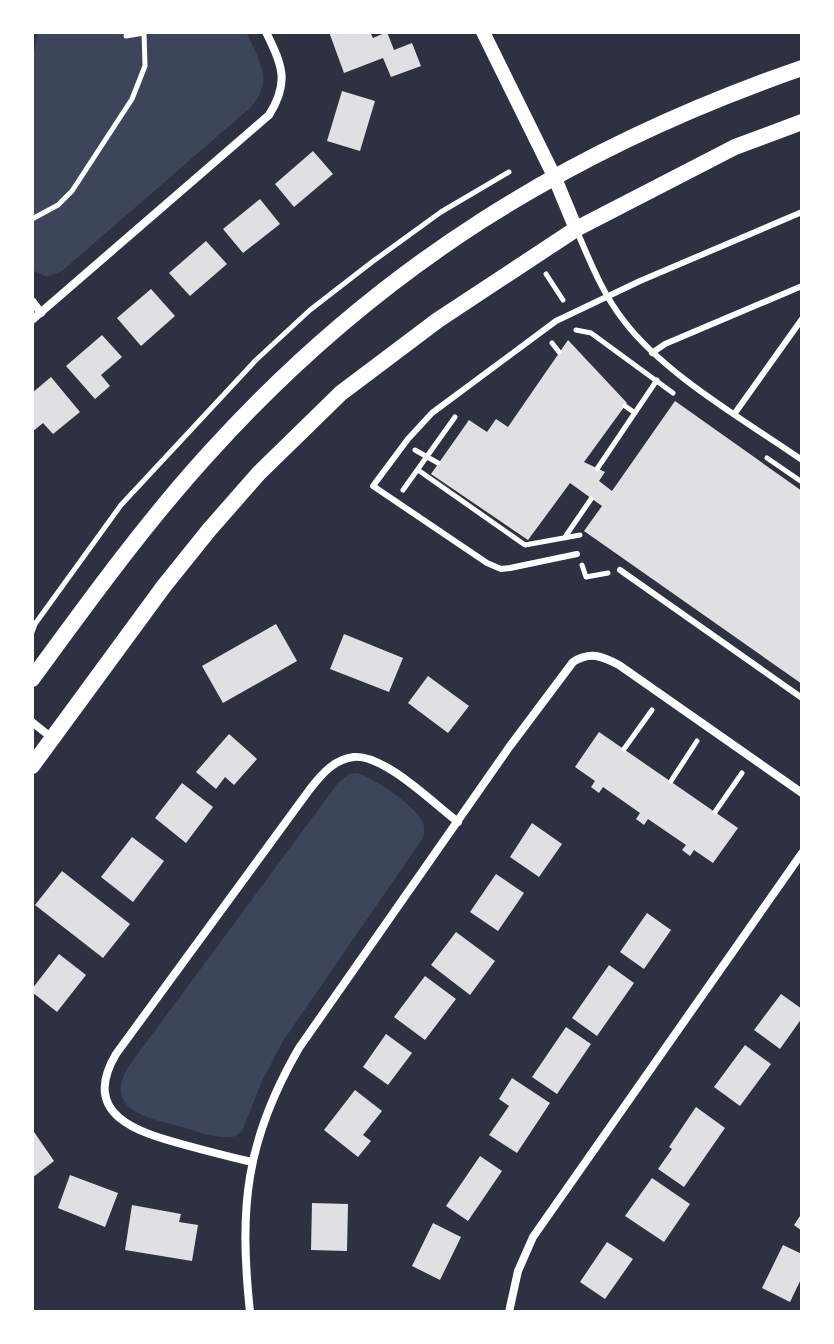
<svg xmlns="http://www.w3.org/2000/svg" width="834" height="1344" font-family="Commissioner,sans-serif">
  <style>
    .green { fill: #3c4559 }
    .building { fill: #e0e0e3 }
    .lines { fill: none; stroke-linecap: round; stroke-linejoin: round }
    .path { stroke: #fff; stroke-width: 5 }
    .service { stroke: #fff; stroke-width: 6 }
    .minor { stroke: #fff; stroke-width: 8 }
    .tertiary { stroke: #fff; stroke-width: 14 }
    .secondary { stroke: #fff; stroke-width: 16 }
  </style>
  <rect width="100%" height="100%" fill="#2d3142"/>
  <!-- green -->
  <path class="green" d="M38,32H246C259,60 275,81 250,108L62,271L47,277L32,270V62Z
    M357,773C373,777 413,805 421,819C425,826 425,831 423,838L283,1041L262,1081L242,1131C237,1136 233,1138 225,1137C211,1137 195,1131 182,1127C149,1118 103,1111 128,1067L338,783L349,774Z"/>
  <!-- building -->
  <path class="building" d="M329,32H370L373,38L387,32L394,50L412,43L421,66L391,77L383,58L344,73Z
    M342,91L375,101L360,151L327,141Z
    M313,151L333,174L294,207L275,184Z
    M260,199L280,224L243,253L223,229Z
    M206,241L227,264L190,296L169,273Z
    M151,289L175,316L141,346L117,318Z
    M102,335L122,357L101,375L110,386L95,399L66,366Z
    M568,340L627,403L584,462L605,472L599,481L612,491L675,401L802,491V684L584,531L602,506L570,483L528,540L431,474L469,420L487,432L496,419L508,427Z
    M51,377L80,412L53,434L43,423L32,432V393Z
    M276,624L297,661L223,703L202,666Z
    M344,634L403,658L389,692L330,669Z
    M428,676L469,706L448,733L408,703Z
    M599,732L738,828L713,863L694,850L690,856L682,850L686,845L648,819L644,825L636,819L640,813L603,787L599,793L591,787L595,781L575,767Z
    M229,734L257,759L234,785L225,777L216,789L196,772Z
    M182,783L213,807L186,843L155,818Z
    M532,823L562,844L539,877L510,857Z
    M132,837L164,861L133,902L101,877Z
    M62,871L130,924L103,958L35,905Z
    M496,874L524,893L498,931L470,912Z
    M647,913L671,930L644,969L620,952Z
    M456,932L495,961L470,995L431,965Z
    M59,954L86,975L57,1012L32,992V989Z
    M609,965L634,983L597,1036L572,1018Z
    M425,976L456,999L425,1040L394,1017Z
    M781,994L802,1009V1018L780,1049L754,1030Z
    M566,1027L591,1044L557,1094L532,1077Z
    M386,1034L412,1053L388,1085L363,1067Z
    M745,1045L771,1064L740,1106L714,1087Z
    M512,1078L550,1103L517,1153L489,1135L509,1106L499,1099Z
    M355,1090L382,1111L363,1135L371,1141L358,1157L324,1130Z
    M696,1107L725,1128L684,1187L658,1169L672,1149L669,1147Z
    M32,1129L54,1161L32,1178Z
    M480,1156L502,1171L468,1221L446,1206Z
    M70,1175L118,1193L105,1227L58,1208Z
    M652,1178L690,1204L664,1242L625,1216Z
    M312,1203L348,1204L347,1251L311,1250Z
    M132,1205L181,1214L179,1222L198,1225L192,1261L125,1250Z
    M802,1213V1231L794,1225Z
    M433,1223L461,1237L440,1280L412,1266Z
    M607,1242L633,1259L605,1299L580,1282Z
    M783,1245L802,1254V1277L790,1302L762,1288Z"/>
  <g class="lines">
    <!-- path -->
    <path class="path" d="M126,36L144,33
      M32,219L58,205L72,191L132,99L145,66L144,32
      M546,274L563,300
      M576,330L591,333L673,393
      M552,343L559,352
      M625,406L635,413
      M415,450L438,463
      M767,458L802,482
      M597,469L657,380
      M418,470L525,545L580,535
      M403,490L455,417
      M565,537L591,499
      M582,565L586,577L608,573
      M32,632L35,624L121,505L256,360L310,310L372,262L441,212L509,172
      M624,749L652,710
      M671,781L697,741
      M715,812L742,773"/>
    <!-- service -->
    <path class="service" d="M576,229C590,261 602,293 624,321C665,375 746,421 802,460
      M652,353L665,344L802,286
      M735,413L802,319
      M577,554L510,568L501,569L487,563L373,486L408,439L432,413L556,321L640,281L802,212
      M620,570L802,698"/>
    <!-- minor -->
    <path class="minor" d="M32,301L41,313
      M32,320L269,115C290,82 282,65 266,32
      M32,722L52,738
      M252,1162C230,1157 207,1151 185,1145C137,1132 80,1115 116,1054L310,789C321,775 334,759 354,757C384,754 434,804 458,822
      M250,1312C239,1208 245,1141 299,1048L510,746L573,662C590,651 602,656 619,665L802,793
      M509,1312L518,1271L533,1237L802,853"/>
    <!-- tertiary -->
    <path class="tertiary" d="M483,32L554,176L576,229"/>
    <!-- secondary -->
    <path class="secondary" d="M32,679C89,601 146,522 211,451C378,267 568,149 802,68
      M32,766L164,586L209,530L259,473L341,393L438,320L576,229L735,147L802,122"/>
  </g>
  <!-- border -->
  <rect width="834" height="1344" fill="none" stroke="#ffffff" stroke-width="68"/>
</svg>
